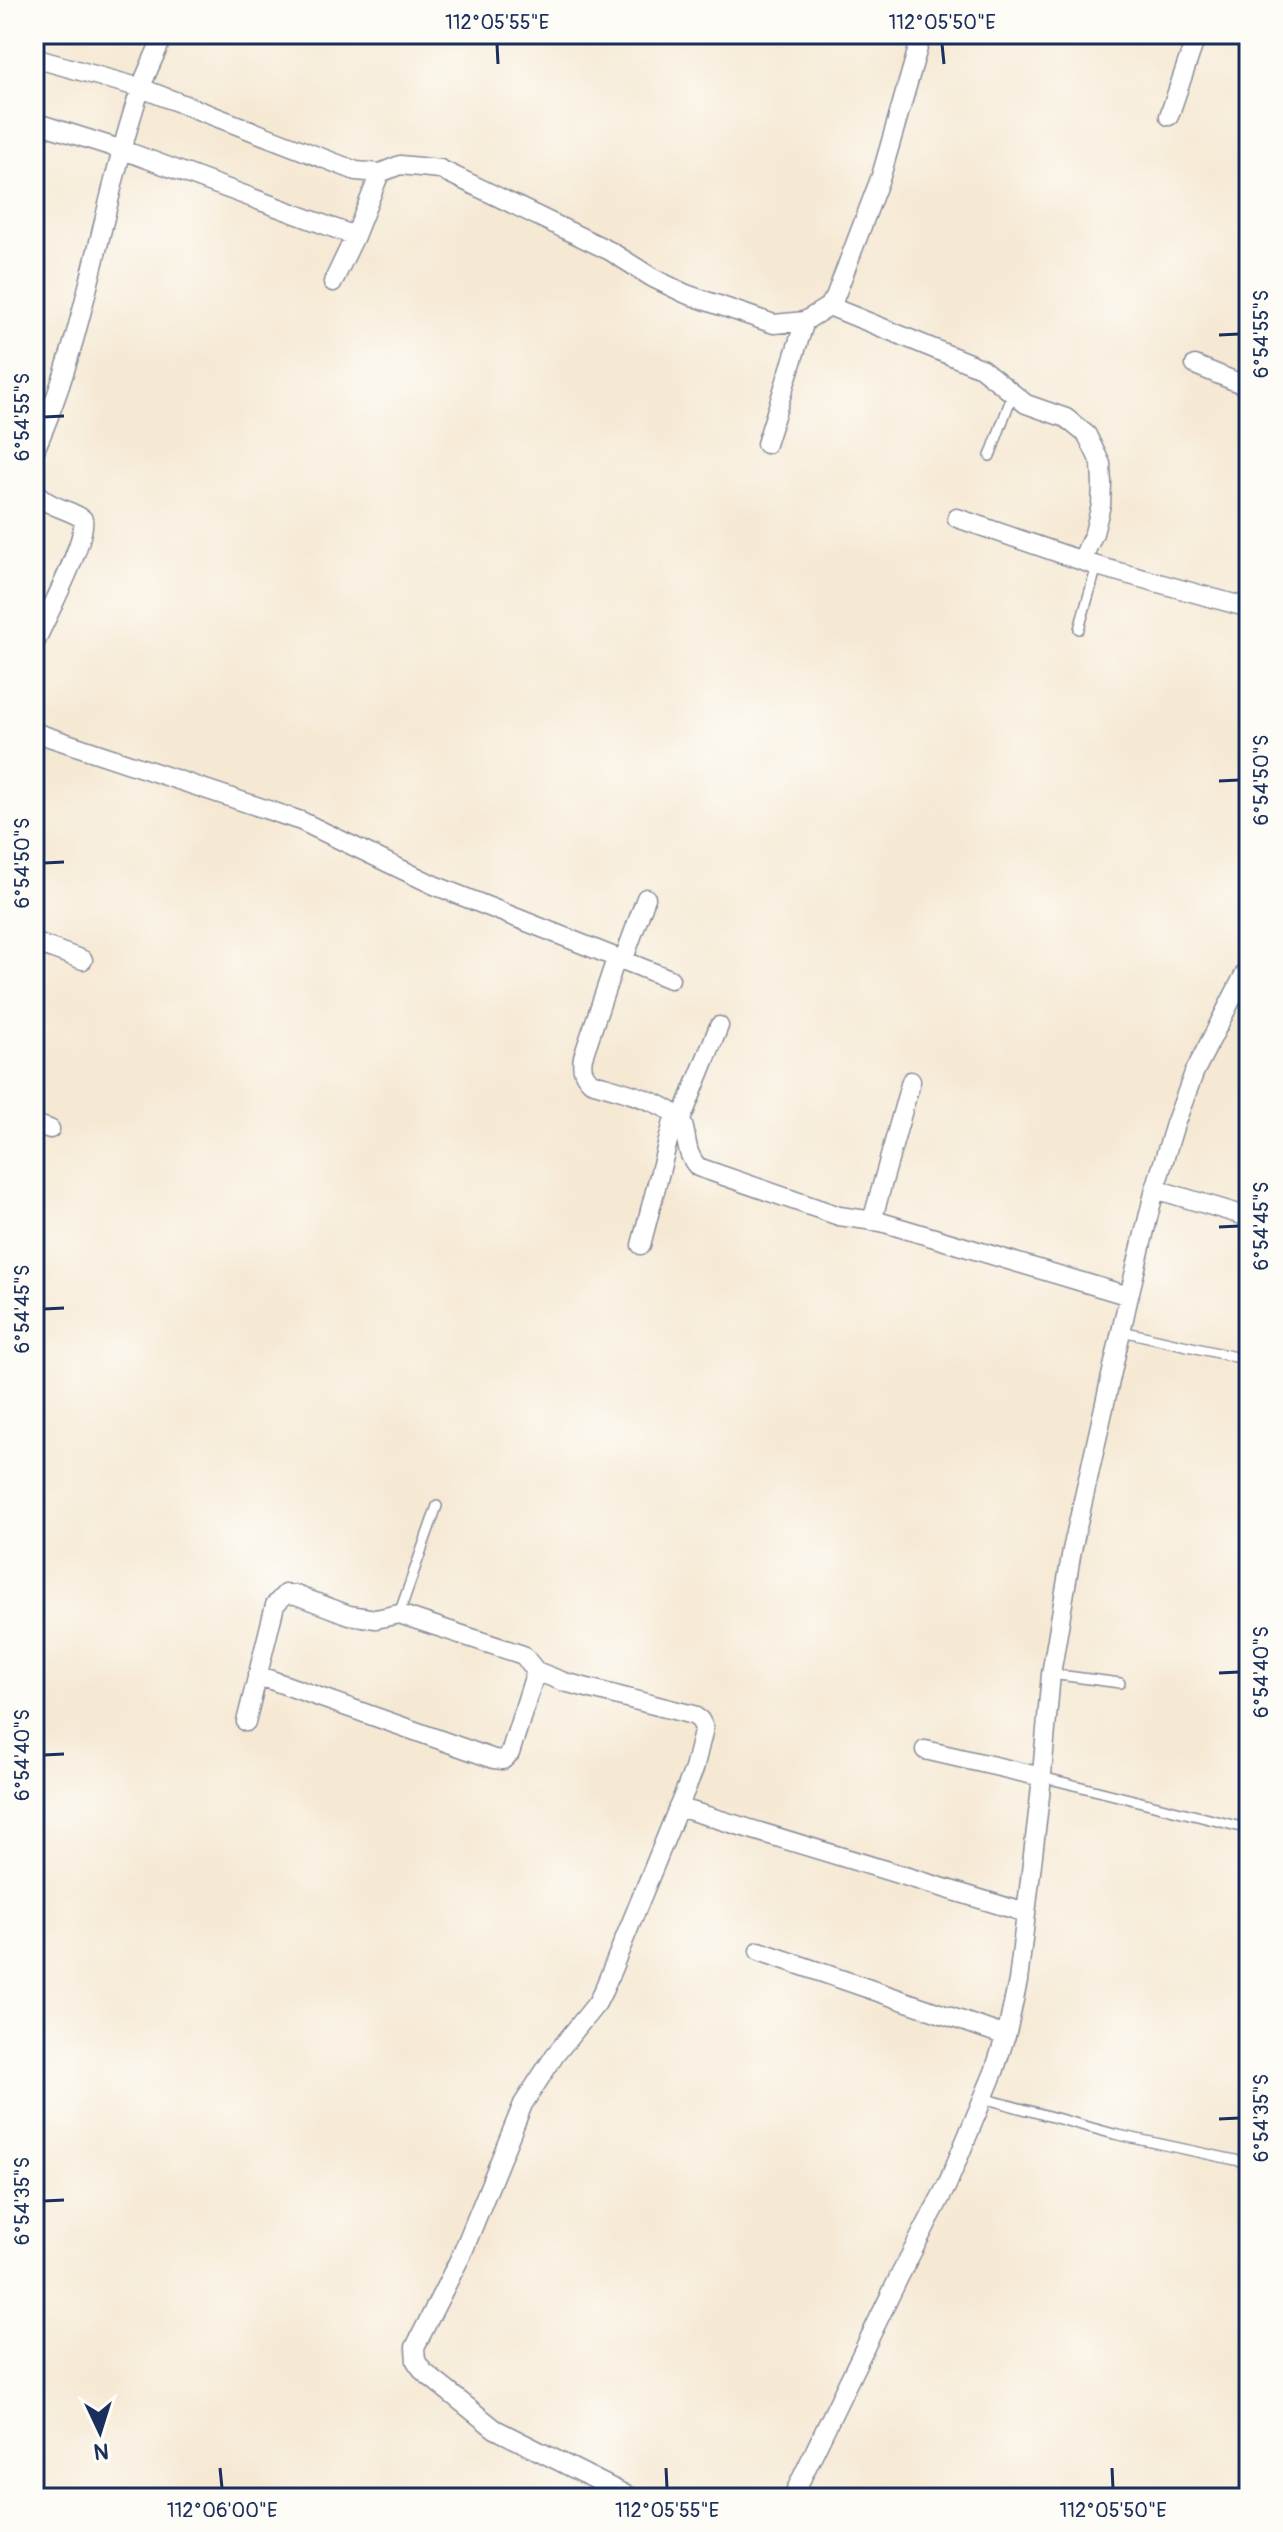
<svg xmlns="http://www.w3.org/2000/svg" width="1283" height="2532" font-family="Pangolin,sans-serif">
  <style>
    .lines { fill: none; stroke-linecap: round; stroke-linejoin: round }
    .service-casing { stroke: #888c99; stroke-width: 12 }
    .minor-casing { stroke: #888c99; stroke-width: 21 }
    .service { stroke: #fff; stroke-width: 9 }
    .minor { stroke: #fff; stroke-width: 18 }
    .ticks { fill: none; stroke: #1b2f5e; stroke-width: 3 }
    .neatline { fill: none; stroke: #1b2f5e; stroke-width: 3 }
    .ticks-label { font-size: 20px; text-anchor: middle; fill: #1b2f5e }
  </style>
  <rect width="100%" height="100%" fill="#fdfcf7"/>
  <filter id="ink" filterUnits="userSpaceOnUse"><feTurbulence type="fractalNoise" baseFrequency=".0125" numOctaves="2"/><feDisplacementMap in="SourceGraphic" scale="16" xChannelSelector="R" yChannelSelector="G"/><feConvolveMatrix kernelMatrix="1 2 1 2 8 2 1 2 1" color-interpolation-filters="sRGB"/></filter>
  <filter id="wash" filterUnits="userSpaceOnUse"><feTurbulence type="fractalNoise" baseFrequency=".006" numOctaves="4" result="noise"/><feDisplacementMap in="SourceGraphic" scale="32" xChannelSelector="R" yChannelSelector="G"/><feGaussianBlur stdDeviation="1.8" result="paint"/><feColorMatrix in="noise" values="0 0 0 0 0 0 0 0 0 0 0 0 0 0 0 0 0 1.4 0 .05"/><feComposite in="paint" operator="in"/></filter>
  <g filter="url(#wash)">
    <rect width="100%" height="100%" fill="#f6e9d4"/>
  </g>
  <g filter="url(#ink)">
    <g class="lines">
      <defs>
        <path id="service" d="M990,456L1013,393
          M1079,629L1097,566
          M1122,1331L1244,1359
          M399,1614L437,1506
          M1051,1674L1120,1683
          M1042,1777L1249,1829
          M983,2098L1114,2134L1249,2163
          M796,2491L814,2498"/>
        <path id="minor" d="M34,58L141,88L356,171L380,173L400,165L440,169L610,251L653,278L686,294L774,324L805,321L829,306L835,297L881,176L922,34
          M1169,116L1197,34
          M34,122L123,150L355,236
          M333,282L355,236L380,173
          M829,306L981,368L1026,404L1066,418L1087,435L1101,464L1102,484L1101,505L1094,533L1082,560
          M1195,365L1249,387
          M766,444L805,321
          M34,452C86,337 100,210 140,90C147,71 156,53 164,34
          M34,486C41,507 66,507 83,519C87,541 45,620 34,645
          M957,518L1097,566L1249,608
          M34,732L301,821L434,885L670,979
          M34,942L83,960
          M616,959L583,1057C581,1068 583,1074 591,1082C612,1089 676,1103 683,1125C688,1141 685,1153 698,1167L839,1216L881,1222L1129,1296
          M623,961L646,898
          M681,1120L719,1026
          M34,1124L50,1129
          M1155,1189L1249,1217
          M872,1221L911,1081
          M641,1245L675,1114
          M257,1675L494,1759L503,1760L510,1753L536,1671
          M246,1722L275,1605L285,1594L296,1595L349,1615L376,1619L399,1614L523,1655L536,1671L564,1682L693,1715L700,1720L704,1728L694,1769L604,1989L597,2003L555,2055L523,2104L462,2254L415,2347L416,2361L424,2372L495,2429L632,2498
          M925,1750L1042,1777
          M678,1807L1026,1913
          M759,1951L1006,2036
          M792,2498L899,2277L947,2185L994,2072L1008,2028L1018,1981L1040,1796L1051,1674L1072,1550L1129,1296L1155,1189L1175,1124L1194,1073L1249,965"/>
      </defs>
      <!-- service casing -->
      <use href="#service" class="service-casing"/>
      <!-- minor casing -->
      <use href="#minor" class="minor-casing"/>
      <!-- service -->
      <use href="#service" class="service"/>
      <!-- minor -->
      <use href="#minor" class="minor"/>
    </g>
  </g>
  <!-- ticks -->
  <path class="ticks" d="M497,44L498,64M942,44L944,64M1219,335L1239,334M44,417L64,416M1219,781L1239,780M44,863L64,862M1219,1227L1239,1226M44,1309L64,1308M1219,1673L1239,1672M44,1755L64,1754M1219,2119L1239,2118M44,2201L64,2200M220,2468L222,2488M666,2468L667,2488M1112,2468L1113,2488"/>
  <!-- margin -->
  <rect width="1283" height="2532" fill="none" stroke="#fdfcf7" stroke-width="88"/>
  <!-- north arrow -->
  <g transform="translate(100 2432) rotate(176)" stroke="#fdfcf7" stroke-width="6" paint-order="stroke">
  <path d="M0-6L14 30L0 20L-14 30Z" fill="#1b2f5e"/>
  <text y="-12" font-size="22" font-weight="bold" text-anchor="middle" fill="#1b2f5e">N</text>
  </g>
  <rect x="44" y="44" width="1195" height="2444" class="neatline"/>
  <g class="ticks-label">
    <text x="497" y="29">112°05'55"E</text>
    <text x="942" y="29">112°05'50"E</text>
    <text transform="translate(1261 334) rotate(-90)" y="7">6°54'55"S</text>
    <text transform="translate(22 417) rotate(-90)" y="7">6°54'55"S</text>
    <text transform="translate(1261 780) rotate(-90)" y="7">6°54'50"S</text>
    <text transform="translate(22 863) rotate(-90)" y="7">6°54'50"S</text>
    <text transform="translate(1261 1226) rotate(-90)" y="7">6°54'45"S</text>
    <text transform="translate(22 1309) rotate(-90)" y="7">6°54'45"S</text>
    <text transform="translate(1261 1672) rotate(-90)" y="7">6°54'40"S</text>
    <text transform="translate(22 1755) rotate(-90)" y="7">6°54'40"S</text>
    <text transform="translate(1261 2118) rotate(-90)" y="7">6°54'35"S</text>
    <text transform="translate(22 2201) rotate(-90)" y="7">6°54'35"S</text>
    <text x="222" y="2517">112°06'00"E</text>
    <text x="667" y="2517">112°05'55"E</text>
    <text x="1113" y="2517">112°05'50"E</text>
  </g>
</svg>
